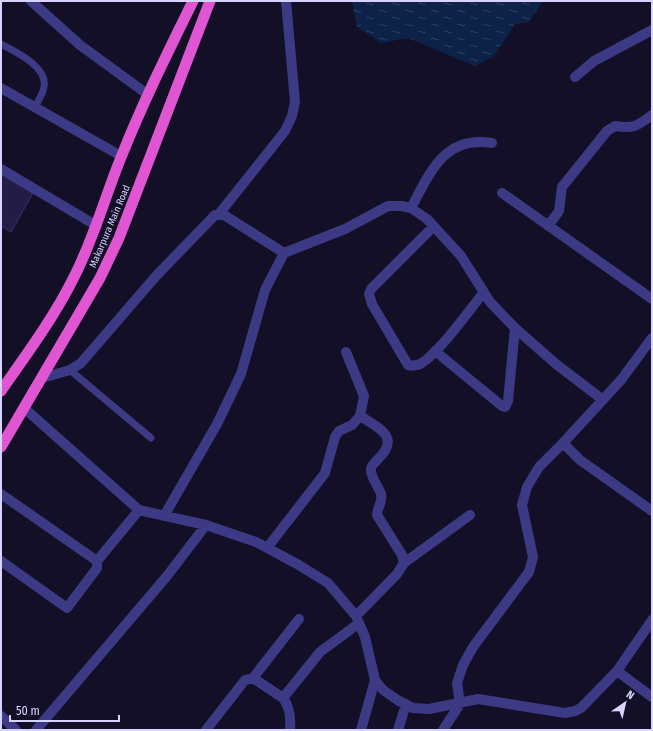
<svg xmlns="http://www.w3.org/2000/svg" width="653" height="731" font-family="'Fira Sans Condensed',sans-serif">
  <style>
    .water { fill: url(#water-ripples) }
    .building { fill: #241b47; stroke: #3b2d73 }
    .lines { fill: none; stroke-linecap: round; stroke-linejoin: round }
    .service { stroke: #3d3a85; stroke-width: 7 }
    .minor { stroke: #3d3a85; stroke-width: 10 }
    .trunk { stroke: #e055d1; stroke-width: 11 }
    .labels { text-anchor: middle; stroke-width: 3; stroke-linejoin: round; paint-order: stroke }
    .street-label { font-size: 10px; fill: #d9d4ff; stroke: #130f26 }
  </style>
  <defs>
    <pattern id="water-ripples" width="26" height="14" patternUnits="userSpaceOnUse"><rect width="26" height="14" fill="#0c2248"/><path d="M2 4q2-2 4 0t4 0M15 11q2-2 4 0t4 0" fill="none" stroke="#2f4163"/></pattern>
  </defs>
  <rect width="100%" height="100%" fill="#130f26"/>
  <!-- water -->
  <path class="water" d="M352,1H543L529,22L515,24L494,56L475,66L408,38L381,43L357,27Z"/>
  <!-- building -->
  <path class="building" d="M1,174L33,193L11,232L1,226Z"/>
  <g class="lines">
    <!-- service -->
    <path class="service" d="M1,44C16,52 48,67 44,87C43,94 38,101 35,107
      M70,370L151,438"/>
    <!-- minor -->
    <path class="minor" d="M31,1L80,45L147,94
      M575,77L594,61L652,30
      M1,88L121,156
      M1,169L97,226
      M502,193L652,299
      M411,208C430,173 444,135 492,143
      M219,214L285,131L292,116L295,102L286,1
      M548,226L559,211L562,187L607,131L615,126C634,129 637,126 652,115
      M433,227L371,289L369,294L372,304L408,365C413,366 417,366 422,363C442,349 468,312 484,292
      M652,338L621,380L563,443L580,460L652,511
      M435,351L502,406L505,407L508,401L515,328
      M42,378L70,370L81,363L156,276L215,215H224L284,253
      M24,408L139,510L206,525L256,542L297,564L328,583L356,616L365,637L375,680L383,690L399,701L413,708L429,709L478,699L565,713L575,711L581,708L617,671
      M1,494L97,561L139,510
      M164,516L217,424L241,374L265,290L284,253L345,229L388,206H402L411,208L427,219L461,256L490,302L515,328L556,364L603,400
      M267,548L325,473L335,437L339,431L352,425L360,416L364,396L346,352
      M1,561L67,608L97,568V561
      M404,563L470,515
      M356,616L397,574L404,563L402,555L377,515C377,508 383,502 381,494C379,487 370,477 371,469C371,465 376,462 378,459C401,437 379,428 360,416
      M652,620L617,671L652,697
      M253,678L299,619
      M283,698C290,707 291,718 290,730
      M1,716L16,730
      M36,730L167,576L206,525
      M206,730L245,680L253,678L283,698L320,652L358,624
      M361,730L375,680
      M398,730L406,704
      M443,730L460,704L457,683L463,665L473,647L529,572L533,557L522,505L527,487L539,467L563,443"/>
    <!-- trunk -->
    <path class="trunk" d="M1,391C26,355 53,319 73,279C94,239 105,196 122,155C143,102 168,52 193,1
      M1,447L100,278L119,238L210,1"/>
  </g>
  <g class="labels">
    <!-- street labels -->
    <g class="street-label">
      <text transform="translate(109 226) rotate(-67)" y="4">Makarpura Main Road</text>
    </g>
  </g>
  <!-- border -->
  <rect width="653" height="731" fill="none" stroke="#d9d4ff" stroke-width="4"/>
  <!-- north arrow -->
  <g transform="translate(625 703) rotate(34)" stroke="#130f26" stroke-width="3" paint-order="stroke">
  <path d="M0-3L7 15L0 10L-7 15Z" fill="#d9d4ff"/>
  <text y="-6" font-size="11" font-weight="bold" text-anchor="middle" fill="#d9d4ff">N</text>
  </g>
  <!-- scale -->
  <path d="M10 715v6h109v-6" fill="none" stroke="#d9d4ff" stroke-width="2"/>
  <text x="16" y="715" font-size="12" fill="#d9d4ff" stroke="#130f26" stroke-width="3" paint-order="stroke">50 m</text>
</svg>
